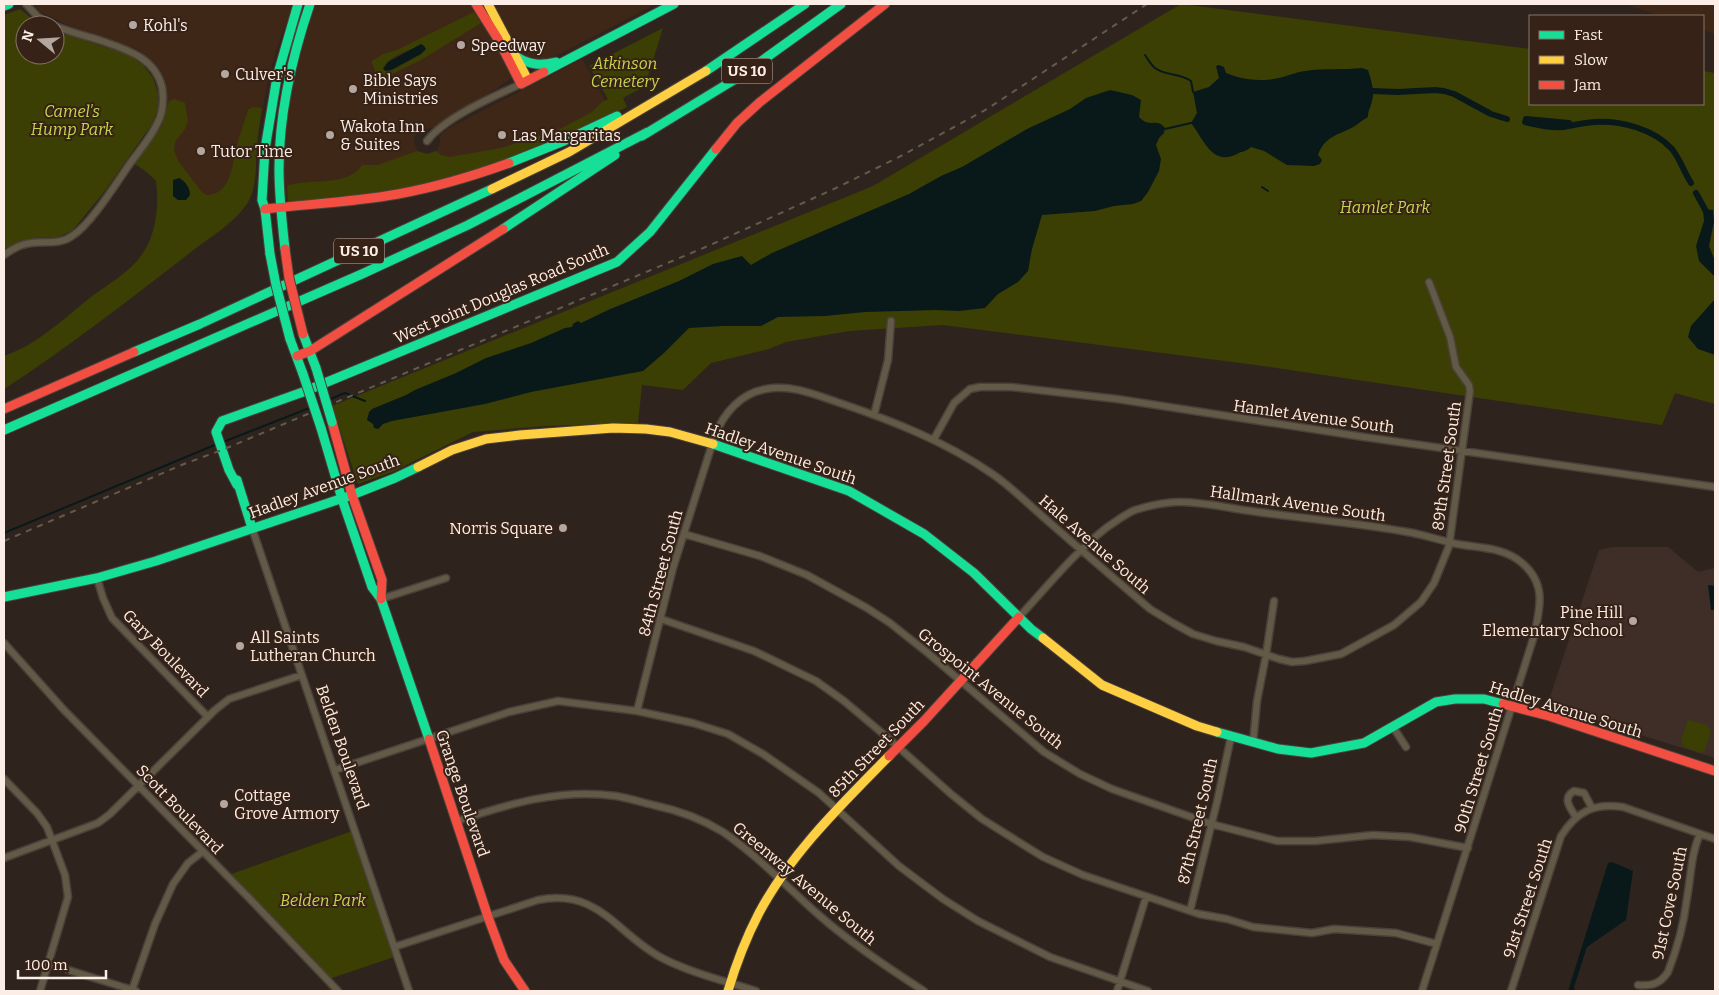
<svg xmlns="http://www.w3.org/2000/svg" width="1719" height="995" font-family="Bitter,serif">
  <style>
    .built { fill: #3f2717 }
    .education { fill: #3f2d28 }
    .green { fill: #3b3f04; fill-rule: evenodd }
    .water { fill: #09191a }
    .lines { fill: none; stroke-linecap: round; stroke-linejoin: round }
    .stream { stroke: #09191a; stroke-width: 2 }
    .canal { stroke: #09191a; stroke-width: 6 }
    .street-casing { stroke: #4a413b; stroke-width: 9 }
    .fast-casing { stroke: #4a413b; stroke-width: 11 }
    .slow-casing { stroke: #4a413b; stroke-width: 11 }
    .jam-casing { stroke: #4a413b; stroke-width: 11 }
    .street { stroke: #625946; stroke-width: 6 }
    .fast { stroke: #16e098; stroke-width: 9 }
    .slow { stroke: #ffcf43; stroke-width: 9 }
    .jam { stroke: #f24e42; stroke-width: 9 }
    .rail { stroke: #645b4f; stroke-width: 2; stroke-dasharray: 6 6; stroke-linecap: butt }
    .fast-bridge-casing { stroke: #4a413b; stroke-width: 11; stroke-linecap: butt }
    .jam-bridge-casing { stroke: #4a413b; stroke-width: 11; stroke-linecap: butt }
    .fast-bridge { stroke: #16e098; stroke-width: 9 }
    .jam-bridge { stroke: #f24e42; stroke-width: 9 }
    .poi-dot { fill: #b4a7a0; stroke: #362216; stroke-width: 2 }
    .labels { text-anchor: middle; stroke-width: 4; stroke-linejoin: round; paint-order: stroke }
    .shield { fill: #362216; stroke: #c1b1a8; stroke-width: 1 }
    .shield-label { font-size: 15px; font-weight: bold; fill: #fceee6 }
    .poi-label { font-size: 16px; fill: #fceee6; stroke: #362216; text-anchor: start }
    .park-label { font-size: 16px; font-style: italic; fill: #c5d54e; stroke: #362216 }
    .street-label { font-size: 16px; fill: #fceee6; stroke: #362216 }
  </style>
  <rect width="100%" height="100%" fill="#2f241d"/>
  <!-- built -->
  <path class="built" d="M34,4H293L276,51L267,85L258,134L255,181L207,224L144,152L162,125L167,106L166,86L155,64L146,56L137,49L63,23L39,11Z
    M315,4H472L497,44L513,77L488,94L458,111L435,127L419,131L414,137V143L417,150L423,153L429,154L436,151L439,146L441,134L451,127L582,59L610,109L508,152L290,202L288,201L284,197L283,157L289,106L293,80Z
    M491,4H656L550,59L538,63L519,54Z
    M1624,4H1715V34L1703,30V16H1661Z"/>
  <!-- education -->
  <path class="education" d="M1613,547H1668L1698,572L1715,568V758L1547,706L1599,550Z"/>
  <!-- green -->
  <path class="green" d="M1181,4L1530,49V104H1703V71L1715,73V404L1675,393L1662,425L1256,365L943,325L849,331L786,342L769,349L711,363L683,390L642,385L638,423L546,426L473,432L392,472L358,484L332,406L873,186Z
    M20,9L40,25H25V55H55V31L127,54L143,65L153,78L158,93V109L152,124L104,192L72,231L58,237L36,238L22,240L4,249V15Z
    M474,12L481,23L421,60L384,78L377,76L372,63V61L383,54L397,50ZM423,45L425,50L421,54L393,70L383,69C388,55 411,50 423,45Z
    M663,28L645,86L623,98L627,107C552,143 472,178 390,191C357,196 324,198 291,202L288,201L287,186C311,177 347,188 362,165H378L417,151L427,154L436,151L441,155L450,157L501,148L562,128L592,112L602,102L608,99L589,66Z
    M174,99L185,103L188,121L185,129L175,142L174,151L179,162L201,191L206,195C231,195 232,166 236,149C239,136 244,123 248,110L253,107L262,108C260,121 258,133 257,146C255,165 258,185 248,202C237,221 209,238 191,252C130,299 69,347 4,389V356C36,345 60,322 86,301C107,284 133,272 146,248C157,228 159,204 156,181L148,173L135,164L162,125L169,101Z
    M1688,720L1707,725L1711,732L1705,750L1701,753L1684,747L1681,740Z
    M355,830L397,956L326,980L226,876Z"/>
  <!-- water -->
  <path class="water" d="M421,44L424,46L426,49L421,54L391,70L386,71L383,69L388,62Z
    M1219,65L1224,67L1226,73C1244,81 1264,82 1283,77C1290,75 1297,72 1305,71C1324,68 1343,70 1362,68L1368,70C1371,80 1375,91 1372,101C1371,107 1368,110 1368,117C1363,120 1359,123 1355,126C1340,135 1325,135 1318,155L1322,160L1320,164L1314,166L1287,165L1264,151L1251,147C1246,152 1242,151 1237,154C1212,167 1203,138 1191,123L1197,113L1193,92L1209,87L1219,78L1216,66Z
    M1110,90L1132,95L1141,100L1139,117C1151,129 1156,117 1165,128L1164,133L1159,138L1156,145L1161,159L1159,171L1148,192L1141,201L1133,204L1114,206L1095,211L1042,215L1032,249L1028,271L1018,282L998,294L985,308L959,311L936,310L865,312L825,316L778,317L761,326H723L689,328L664,353L643,371L531,392L485,404L392,421L383,424L378,429L374,428L373,424L367,420L369,412L372,409L406,395L415,390L456,373L486,358L531,343L565,328L572,327L573,324L578,321L581,323L608,310L679,281L713,264L742,256L751,265L772,253L909,194L941,176L962,167L1027,129L1070,109L1086,98Z
    M179,178C186,182 190,188 190,195L186,200H178L173,196V180Z
    M1703,209L1713,210L1714,222L1709,246L1715,261V277L1699,261L1696,246L1704,221Z
    M1715,299V318L1714,320L1715,324V355L1698,349L1688,337L1691,326Z
    M1708,585L1715,586V610H1711Z
    M1612,862L1633,871L1626,920L1587,947L1574,987L1575,991H1568L1608,863Z"/>
  <g class="lines">
    <!-- stream -->
    <path class="stream" d="M1145,55C1148,59 1151,65 1155,68C1165,76 1180,73 1191,81L1193,92
      M1165,129L1191,123
      M1262,187L1268,191
      M328,400L345,393L365,401
      M223,442L312,407
      M4,533L217,444"/>
    <!-- canal -->
    <path class="canal" d="M1373,91L1398,92L1435,90L1444,91L1454,94L1491,114L1507,119
      M1526,119L1569,123
      M1525,122C1537,125 1550,128 1563,127C1573,125 1583,123 1594,122C1620,120 1654,129 1672,149C1680,159 1684,172 1691,183
      M1696,193L1708,215"/>
    <defs>
      <path id="street" d="M26,4L38,17L53,25
        M427,141C444,118 494,96 521,84
        M4,255C12,249 21,244 31,243C45,241 60,245 72,236C91,224 115,185 129,165C138,152 150,139 157,124C163,113 164,100 162,87C155,58 128,50 102,41C86,36 70,32 55,26
        M874,415L888,360L891,321
        M934,439L954,403L970,389L980,387H1011L1117,399L1364,437L1715,487
        M252,528L409,991
        M684,534L760,556L807,575L867,608L890,623L929,654L1044,752L1080,774L1112,789L1211,824L1277,841H1315L1373,835L1410,837L1468,848
        M97,578L103,598L112,618L208,717
        M381,599L446,578
        M1019,617C1047,587 1073,554 1106,528C1115,522 1125,514 1135,510C1148,506 1166,502 1180,502C1204,502 1228,508 1251,511C1305,519 1360,523 1413,533C1428,536 1442,541 1457,544C1479,548 1504,547 1522,563C1547,584 1540,608 1534,636L1422,991
        M661,619L754,651L816,681L844,701L888,738L951,794L982,819L1043,857L1083,875L1199,914L1227,919L1253,927L1312,933L1334,929L1396,933L1437,944
        M4,643L64,710L250,899L338,991
        M637,711L673,568L715,435C724,413 741,393 766,389C791,384 816,395 840,403C893,421 944,441 991,473C1012,487 1030,506 1049,522C1082,551 1116,580 1150,609L1173,623L1193,634L1216,641L1244,647L1279,659L1292,662L1305,661L1341,654L1394,625L1421,602L1434,583L1449,546L1470,391L1469,385L1456,367L1450,337L1429,282
        M1393,727L1406,747
        M1253,743L1257,701L1266,655L1274,601
        M335,770L509,712L558,701L637,711L693,723L728,734L763,754L819,793L899,866L943,899L978,921L1050,957L1148,991
        M4,779L37,813L47,827L65,875L68,897L40,991
        M1576,817C1570,808 1562,798 1574,791L1584,793L1592,808
        M457,821C509,804 560,788 616,796C628,798 641,802 653,805C677,810 702,819 723,832C758,856 788,888 820,916C852,944 888,968 924,991
        M4,858L98,823L110,814L215,710L229,699L302,675
        M1190,911L1217,802L1231,737
        M394,947L538,900C600,888 616,934 662,958C691,973 725,981 756,991
        M49,964L136,991
        M1638,985C1652,986 1660,984 1668,972C1677,949 1684,923 1687,898C1691,876 1691,854 1700,834
        M132,990L155,924L173,884L188,863L202,852
        M1117,991L1146,897
        M1511,991L1561,836C1577,811 1594,803 1623,807L1715,839"/>
      <path id="fast" d="M4,6L9,4
        M517,57C530,65 541,66 556,62
        M706,71L805,4
        M544,72L674,4
        M642,136L742,75L841,4
        M509,163L564,141L617,116
        M503,229L615,155
        M285,249C282,222 279,196 279,169C279,112 292,57 310,4
        M270,254L265,209L262,200L265,149L277,77L298,4
        M303,334L316,368
        M290,339L303,374
        M134,352L200,324L492,189
        M321,428L342,499L372,587L381,599L429,739
        M4,430L362,274L468,225L648,132
        M713,444L849,491L924,534L974,573L1031,629L1043,638
        M237,480L252,528
        M237,485L229,470L216,432L222,421L303,392L617,262L650,232L716,149
        M4,597L97,578L156,561L352,495L395,478L418,467
        M1217,732L1278,749L1311,753L1364,743L1436,702L1455,699H1484L1503,704"/>
      <path id="slow" d="M488,4L528,80
        M492,189L569,152L706,71
        M418,467L452,450L486,439L520,435L613,428L646,429L670,432L713,444
        M1043,638L1102,685L1197,726L1217,732
        M728,991C736,964 746,938 759,913C791,853 842,804 889,756"/>
      <path id="jam" d="M476,4L498,39L521,84L544,72
        M716,149L737,123L760,102L885,4
        M265,209C309,204 354,202 398,194C436,187 473,176 509,163
        M297,356L310,351L503,229
        M4,409L134,352
        M332,422L352,495L382,580L381,599
        M1503,704L1549,716L1715,771
        M429,739L488,917L504,960L525,991
        M889,756L924,721L1019,617"/>
    </defs>
    <!-- street casing -->
    <use href="#street" class="street-casing"/>
    <!-- fast casing -->
    <use href="#fast" class="fast-casing"/>
    <!-- slow casing -->
    <use href="#slow" class="slow-casing"/>
    <!-- jam casing -->
    <use href="#jam" class="jam-casing"/>
    <!-- street -->
    <use href="#street" class="street"/>
    <!-- fast -->
    <use href="#fast" class="fast"/>
    <!-- slow -->
    <use href="#slow" class="slow"/>
    <!-- jam -->
    <use href="#jam" class="jam"/>
    <!-- rail -->
    <path class="rail" d="M4,541L184,464L222,450L708,246L836,188L899,157L987,109L1147,4"/>
    <defs>
      <path id="fast-bridge" d="M270,254L276,285L290,339
        M316,368L332,422
        M303,374L321,428"/>
      <path id="jam-bridge" d="M285,249L289,278L303,334"/>
    </defs>
    <!-- fast-bridge casing -->
    <use href="#fast-bridge" class="fast-bridge-casing"/>
    <!-- jam-bridge casing -->
    <use href="#jam-bridge" class="jam-bridge-casing"/>
    <!-- fast-bridge -->
    <use href="#fast-bridge" class="fast-bridge"/>
    <!-- jam-bridge -->
    <use href="#jam-bridge" class="jam-bridge"/>
  </g>
  <!-- markers -->
  <g class="poi-dot">
    <circle cx="133" cy="25" r="5"/>
    <circle cx="461" cy="45" r="5"/>
    <circle cx="225" cy="74" r="5"/>
    <circle cx="353" cy="89" r="5"/>
    <circle cx="330" cy="135" r="5"/>
    <circle cx="502" cy="135" r="5"/>
    <circle cx="201" cy="151" r="5"/>
    <circle cx="563" cy="528" r="5"/>
    <circle cx="1633" cy="621" r="5"/>
    <circle cx="240" cy="646" r="5"/>
    <circle cx="224" cy="804" r="5"/>
  </g>
  <g class="labels">
    <!-- shield labels -->
    <g class="shield">
      <rect x="722" y="58.5" width="50" height="25" rx="4"/>
      <rect x="334" y="238.5" width="50" height="25" rx="4"/>
    </g>
    <g class="shield-label">
      <text x="747" y="76">US 10</text>
      <text x="359" y="256">US 10</text>
    </g>
    <!-- poi labels -->
    <g class="poi-label">
      <text x="143" y="31">Kohl's</text>
      <text x="471" y="51">Speedway</text>
      <text x="235" y="80">Culver's</text>
      <text x="363" y="86">Bible Says<tspan x="363" dy="18">Ministries</tspan></text>
      <text x="340" y="132">Wakota Inn<tspan x="340" dy="18">&amp; Suites</tspan></text>
      <text x="512" y="141">Las Margaritas</text>
      <text x="211" y="157">Tutor Time</text>
      <text x="553" y="534" text-anchor="end">Norris Square</text>
      <text x="1623" y="618" text-anchor="end">Pine Hill<tspan x="1623" dy="18">Elementary School</tspan></text>
      <text x="250" y="643">All Saints<tspan x="250" dy="18">Lutheran Church</tspan></text>
      <text x="234" y="801">Cottage<tspan x="234" dy="18">Grove Armory</tspan></text>
    </g>
    <!-- park labels -->
    <g class="park-label">
      <text x="625" y="69">Atkinson<tspan x="625" dy="18">Cemetery</tspan></text>
      <text x="72" y="117">Camel's<tspan x="72" dy="18">Hump Park</tspan></text>
      <text x="1385" y="213">Hamlet Park</text>
      <text x="323" y="906">Belden Park</text>
    </g>
    <!-- street labels -->
    <g class="street-label">
      <text transform="translate(501 293) rotate(-23)" y="6">West Point Douglas Road South</text>
      <text transform="translate(1314 416) rotate(8)" y="6">Hamlet Avenue South</text>
      <text transform="translate(781 453) rotate(19)" y="6">Hadley Avenue South</text>
      <text transform="translate(1446 466) rotate(-82)" y="6">89th Street South</text>
      <text transform="translate(324 486) rotate(-20)" y="6">Hadley Avenue South</text>
      <text transform="translate(1298 503) rotate(8)" y="6">Hallmark Avenue South</text>
      <text transform="translate(1095 544) rotate(41)" y="6">Hale Avenue South</text>
      <text transform="translate(660 573) rotate(-75)" y="6">84th Street South</text>
      <text transform="translate(166 653) rotate(46)" y="6">Gary Boulevard</text>
      <text transform="translate(991 688) rotate(39)" y="6">Grospoint Avenue South</text>
      <text transform="translate(1566 709) rotate(17)" y="6">Hadley Avenue South</text>
      <text transform="translate(343 747) rotate(71)" y="6">Belden Boulevard</text>
      <text transform="translate(876 748) rotate(-46)" y="6">85th Street South</text>
      <text transform="translate(1478 770) rotate(-73)" y="6">90th Street South</text>
      <text transform="translate(463 793) rotate(71)" y="6">Grange Boulevard</text>
      <text transform="translate(180 809) rotate(46)" y="6">Scott Boulevard</text>
      <text transform="translate(1197 821) rotate(-77)" y="6">87th Street South</text>
      <text transform="translate(805 883) rotate(40)" y="6">Greenway Avenue South</text>
      <text transform="translate(1527 898) rotate(-72)" y="6">91st Street South</text>
      <text transform="translate(1669 903) rotate(-78)" y="6">91st Cove South</text>
    </g>
  </g>
  <!-- border -->
  <rect width="1719" height="995" fill="none" stroke="#fceee6" stroke-width="10"/>
  <!-- legend -->
  <rect x="1529" y="15" width="175" height="90" fill="#362216" stroke="#857469"/>
  <rect x="1539" y="31" width="25" height="8" fill="#16e098" stroke="#857469"/>
  <text x="1574" y="40" font-size="15" fill="#fceee6">Fast</text>
  <rect x="1539" y="56" width="25" height="8" fill="#ffcf43" stroke="#857469"/>
  <text x="1574" y="65" font-size="15" fill="#fceee6">Slow</text>
  <rect x="1539" y="81" width="25" height="8" fill="#f24e42" stroke="#857469"/>
  <text x="1574" y="90" font-size="15" fill="#fceee6">Jam</text>
  <!-- north arrow -->
  <g transform="translate(40 40) rotate(288)"><circle r="24" fill="#362216" stroke="#857469"/>
  <path d="M0-4L9 19L0 12L-9 19Z" fill="#b4a7a0"/>
  <text y="-8" font-size="14" font-weight="bold" text-anchor="middle" fill="#fceee6">N</text>
  </g>
  <!-- scale -->
  <path d="M18 970v8h88v-8" fill="none" stroke="#fceee6" stroke-width="2.5"/>
  <text x="25" y="970" font-size="15" fill="#fceee6" stroke="#362216" stroke-width="4" paint-order="stroke">100 m</text>
</svg>
